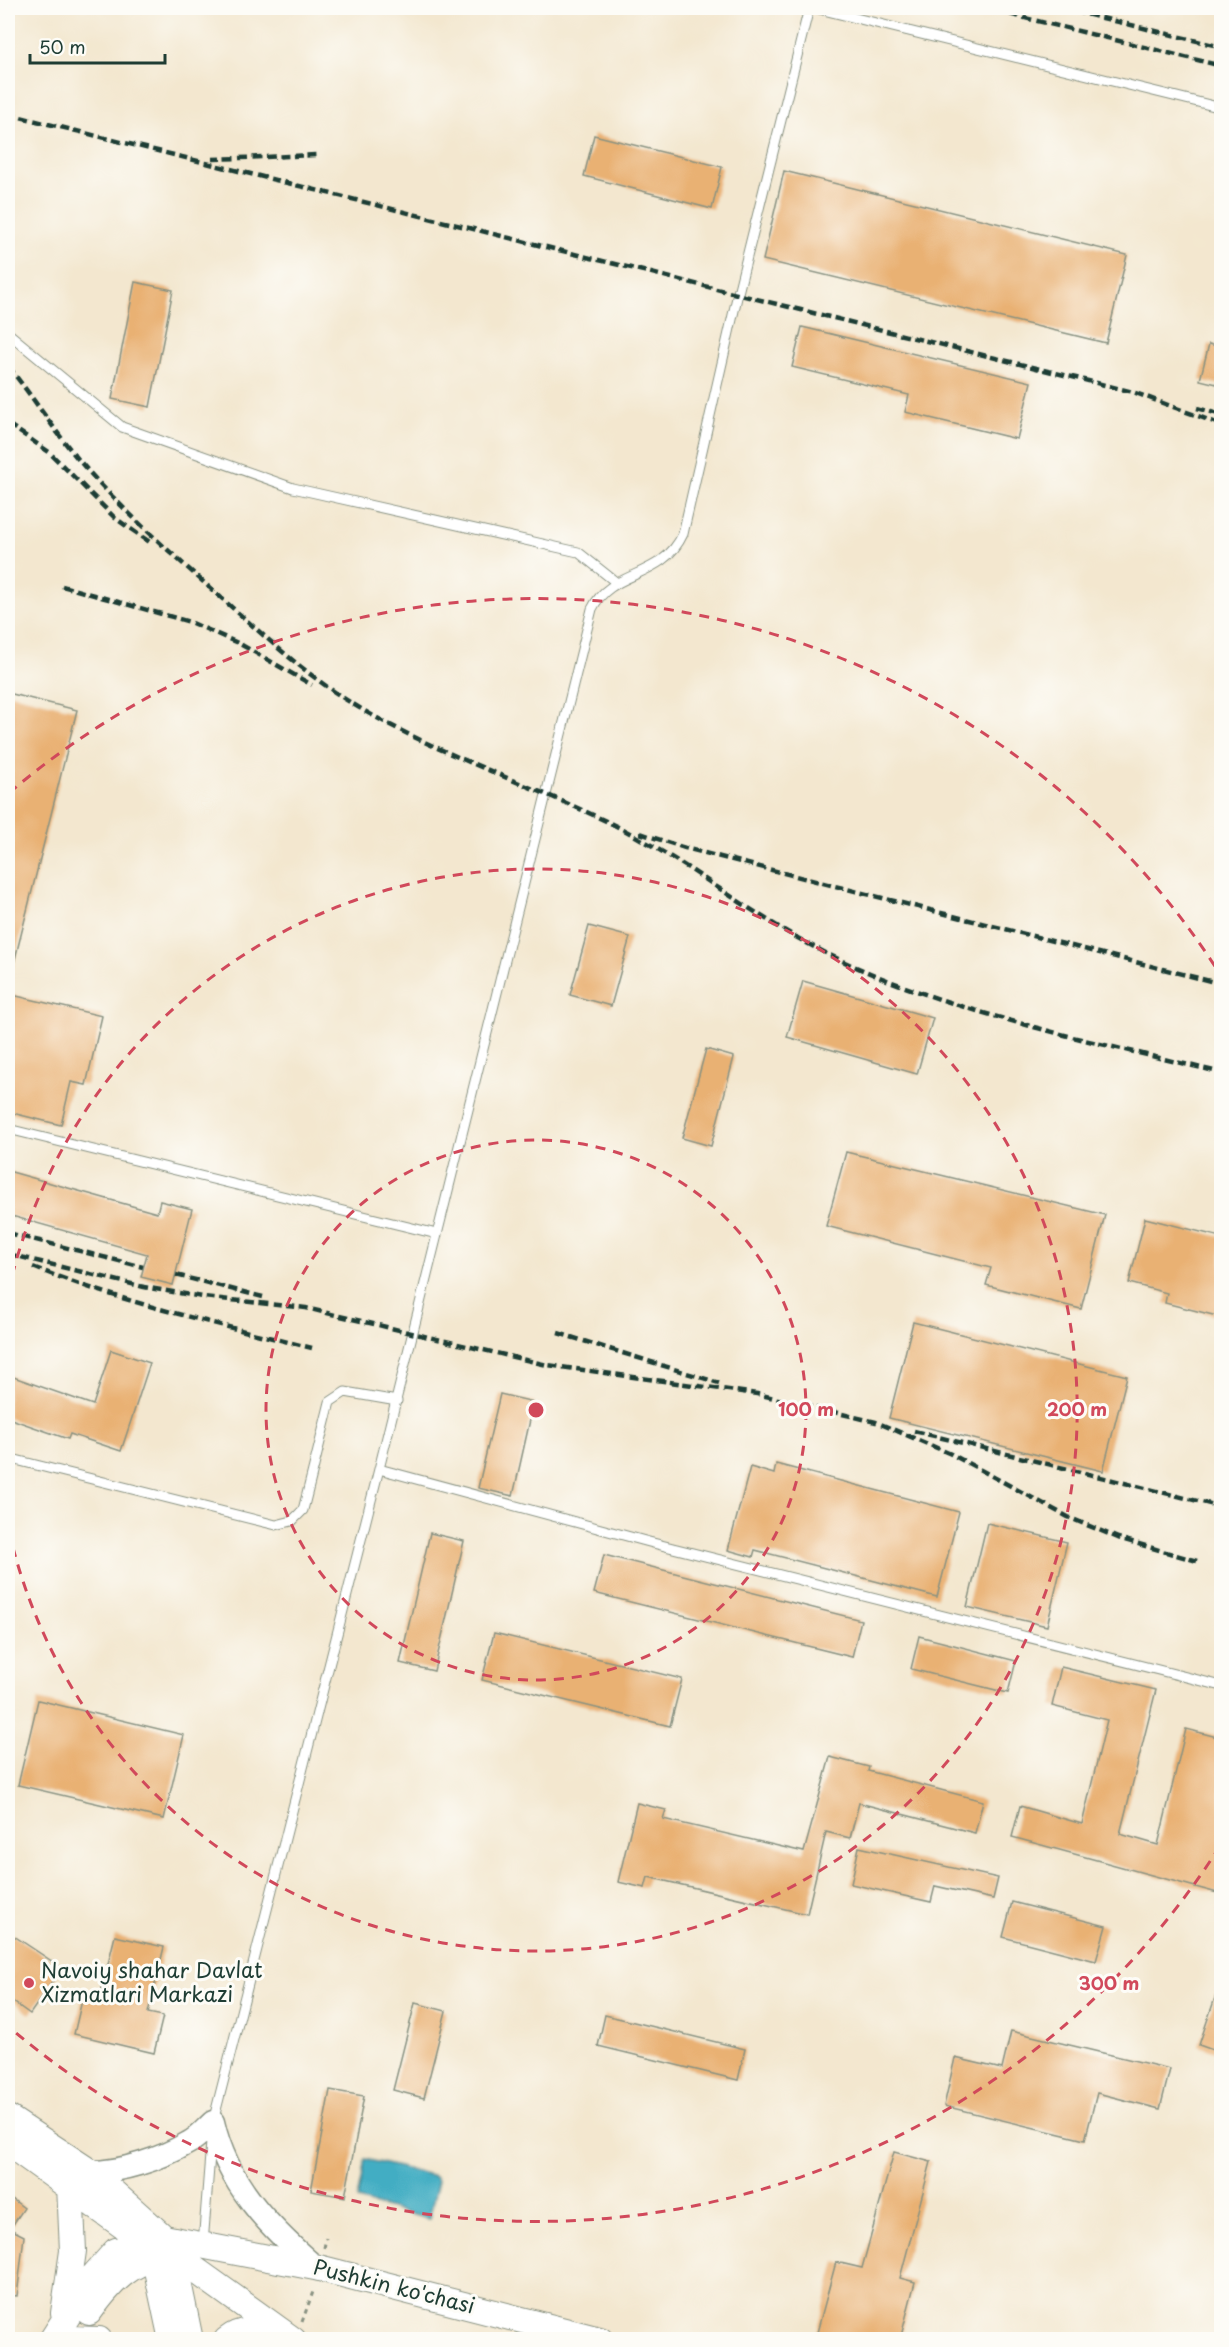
<svg xmlns="http://www.w3.org/2000/svg" width="1229" height="2347" font-family="'Playpen Sans',sans-serif">
  <style>
    .water { fill: #43adc3; stroke: #31757c; stroke-width: 1.5 }
    .building { fill: #e9b173 }
    .lines { fill: none; stroke-linecap: round; stroke-linejoin: round }
    .service-casing { stroke: #899282; stroke-width: 11 }
    .tertiary-casing { stroke: #899282; stroke-width: 25 }
    .secondary-casing { stroke: #899282; stroke-width: 28 }
    .path { stroke: #899282; stroke-width: 3; stroke-dasharray: 4.5 4.5; stroke-linecap: butt }
    .service { stroke: #fff; stroke-width: 9 }
    .tertiary { stroke: #fff; stroke-width: 22 }
    .secondary { stroke: #fff; stroke-width: 26 }
    .rail { stroke: #1f3d34; stroke-width: 4.5; stroke-dasharray: 9 4.5; stroke-linecap: butt }
    .ring { fill: none; stroke: #d1495b; stroke-width: 3; stroke-dasharray: 10 8 }
    .poi-dot { fill: #d1495b; stroke: #fdfcf7; stroke-width: 2 }
    .labels { text-anchor: middle; stroke-width: 6; stroke-linejoin: round; paint-order: stroke }
    .poi-label { font-size: 21px; fill: #1f3d34; stroke: #fdfcf7; text-anchor: start }
    .street-label { font-size: 21px; fill: #1f3d34; stroke: #fdfcf7 }
    .centre { fill: #d1495b; stroke: #fdfcf7; stroke-width: 3 }
    .ring-label { font-size: 18px; text-anchor: middle; font-weight: bold; fill: #d1495b; stroke: #fdfcf7; stroke-width: 6; stroke-linejoin: round; paint-order: stroke }
  </style>
  <rect width="100%" height="100%" fill="#fdfcf7"/>
  <filter id="ink" filterUnits="userSpaceOnUse"><feTurbulence type="fractalNoise" baseFrequency=".0167" numOctaves="2"/><feDisplacementMap in="SourceGraphic" scale="12" xChannelSelector="R" yChannelSelector="G"/><feConvolveMatrix kernelMatrix="1 2 1 2 8 2 1 2 1" color-interpolation-filters="sRGB"/></filter>
  <filter id="wash" filterUnits="userSpaceOnUse"><feTurbulence type="fractalNoise" baseFrequency=".008" numOctaves="4" result="noise"/><feDisplacementMap in="SourceGraphic" scale="24" xChannelSelector="R" yChannelSelector="G"/><feGaussianBlur stdDeviation="1.35" result="paint"/><feColorMatrix in="noise" values="0 0 0 0 0 0 0 0 0 0 0 0 0 0 0 0 0 1.4 0 .05"/><feComposite in="paint" operator="in"/></filter>
  <g filter="url(#wash)">
    <rect width="100%" height="100%" fill="#f3e7cf"/>
    <!-- water -->
    <path class="water" d="M365,2159L435,2176L438,2180L429,2219L357,2200Z"/>
    <g id="blocks">
      <!-- building -->
      <path class="building" d="M594,135L722,167L712,209L584,176Z
        M784,171L1127,255L1106,343L763,260Z
        M135,282L173,290L150,407L112,399Z
        M802,327L1031,382L1017,439L905,412L909,395L792,367Z
        M1209,344L1221,347V385L1200,380Z
        M8,693L77,710L13,967L8,966Z
        M589,926L630,937L611,1006L570,995Z
        M803,981L933,1018L917,1074L787,1037Z
        M8,994L102,1016L86,1085L71,1082L61,1125L8,1112Z
        M706,1049L734,1057L711,1146L682,1138Z
        M846,1152L1105,1215L1081,1309L986,1285L991,1268L826,1226Z
        M8,1171L157,1213L160,1201L192,1209L173,1285L141,1277L147,1254L8,1215Z
        M1145,1218L1221,1237V1317L1165,1303L1167,1293L1129,1283Z
        M913,1322L1127,1376L1103,1471L889,1418Z
        M111,1350L150,1363L121,1451L70,1434L68,1439L8,1418V1375L93,1405Z
        M500,1394L534,1402L513,1496L478,1488Z
        M776,1464L959,1512L937,1597L755,1550L753,1557L728,1550L750,1467L774,1474Z
        M987,1523L1067,1542L1047,1626L967,1607Z
        M430,1533L464,1541L434,1671L400,1663Z
        M604,1555L861,1620L852,1657L594,1593Z
        M494,1633L682,1679L670,1726L482,1680Z
        M919,1636L1016,1661L1008,1693L911,1669Z
        M1061,1667L1156,1690L1120,1834L1158,1845L1186,1729L1221,1738V1894L1012,1837L1020,1806L1082,1824L1107,1720L1052,1706Z
        M38,1700L184,1735L164,1819L18,1785Z
        M830,1757L869,1767L868,1771L983,1801L975,1833L859,1803L850,1838L826,1832L807,1914L648,1877L645,1888L618,1882L637,1803L666,1810L663,1819L804,1852Z
        M859,1847L998,1878L993,1899L935,1886L931,1902L851,1884Z
        M1012,1902L1106,1926L1096,1961L1003,1937Z
        M8,1932L62,1968L30,2014L8,1998Z
        M115,1936L164,1947L148,2013L163,2016L154,2053L74,2034L83,1996L99,2000Z
        M1219,1986L1221,1987V2053L1199,2045Z
        M415,2003L446,2011L424,2098L393,2090Z
        M605,2015L745,2049L738,2080L598,2046Z
        M1011,2031L1170,2069L1160,2109L1097,2093L1085,2140L944,2106L955,2058L1002,2069Z
        M330,2090L364,2096L345,2197L311,2191Z
        M894,2152L931,2162L900,2278L915,2282L900,2340H815L836,2262L862,2268Z
        M8,2196L24,2208L10,2229L24,2236L17,2296L8,2295Z"/>
    </g>
  </g>
  <g filter="url(#ink)">
    <use href="#blocks" fill-opacity="0" stroke="#899282" stroke-width="1.5"/>
    <g class="lines">
      <defs>
        <path id="service" d="M815,8L1222,108
          M8,333L122,427L293,488L578,552L617,583
          M8,1129L437,1234
          M8,1458L276,1525L292,1521L303,1510L330,1402L345,1392L397,1401
          M379,1469L649,1542L1222,1686
          M213,2122L379,1469L592,609C611,569 662,580 683,534L738,293L809,8
          M203,2244L211,2142"/>
        <path id="tertiary" d="M213,2122C227,2184 268,2226 315,2267
          M90,2172C121,2172 161,2159 188,2143C197,2139 205,2129 213,2122"/>
        <path id="secondary" d="M8,2118L90,2172L164,2238L176,2272L190,2340
          M8,2143L147,2243L154,2256L172,2340
          M169,2251L293,2340
          M89,2312C112,2280 128,2264 167,2252
          M64,2313L73,2251L70,2185
          M70,2339L99,2340
          M52,2340L91,2279L116,2251L164,2238L315,2267L600,2340
          M227,2340C243,2327 263,2331 282,2333"/>
      </defs>
      <!-- service casing -->
      <use href="#service" class="service-casing"/>
      <!-- tertiary casing -->
      <use href="#tertiary" class="tertiary-casing"/>
      <!-- secondary casing -->
      <use href="#secondary" class="secondary-casing"/>
      <!-- path -->
      <path class="path" d="M324,2248L326,2238
        M302,2322L314,2289"/>
      <!-- service -->
      <use href="#service" class="service"/>
      <!-- tertiary -->
      <use href="#tertiary" class="tertiary"/>
      <!-- secondary -->
      <use href="#secondary" class="secondary"/>
      <!-- rail -->
      <path class="rail" d="M984,8L1222,66
        M1061,8L1222,47
        M1214,8L1222,9
        M8,114L1133,392L1222,425
        M212,159L317,155
        M8,366C36,401 61,441 91,474C133,520 181,562 227,603C270,641 313,681 363,710C442,756 530,784 612,824C684,859 745,911 816,948C938,1011 1088,1040 1222,1073
        M1197,408L1222,415
        M8,424L49,452L115,518L151,543
        M62,586L190,622L240,644L312,685
        M640,833L685,848L1222,984
        M8,1233L143,1267
        M8,1254L144,1287L203,1297L306,1308L547,1365L757,1394L876,1422L951,1454L1068,1517L1118,1538L1197,1561
        M33,1267C123,1303 218,1324 312,1348
        M176,1275L263,1297
        M558,1333L719,1383
        M914,1431L1222,1507"/>
    </g>
  </g>
  <!-- distance rings -->
  <g class="ring">
    <circle cx="536" cy="1410" r="270"/>
    <path d="M8 1293A541 541 0 1 1 8 1527"/>
    <path d="M1220 1846A811 811 0 0 1 9 2027M9 793A811 811 0 0 1 1220 974"/>
  </g>
  <!-- markers -->
  <circle class="poi-dot" cx="29" cy="1983" r="6"/>
  <g class="labels">
    <!-- poi labels -->
    <g class="poi-label">
      <text x="41" y="1978">Navoiy shahar Davlat<tspan x="41" dy="24">Xizmatlari Markazi</tspan></text>
    </g>
    <!-- street labels -->
    <g class="street-label">
      <text transform="translate(394 2287) rotate(14)" y="7">Pushkin ko'chasi</text>
    </g>
  </g>
  <circle cx="536" cy="1410" r="9" class="centre"/>
  <g class="ring-label">
    <text x="806" y="1416">100 m</text>
    <text x="1077" y="1416">200 m</text>
    <text x="1109" y="1990">300 m</text>
  </g>
  <!-- margin -->
  <rect width="1229" height="2347" fill="none" stroke="#fdfcf7" stroke-width="30"/>
  <!-- scale -->
  <path d="M30 54v9h135v-9" fill="none" stroke="#1f3d34" stroke-width="3"/>
  <text x="39" y="54" font-size="18" fill="#1f3d34" stroke="#fdfcf7" stroke-width="4.5" paint-order="stroke">50 m</text>
</svg>
